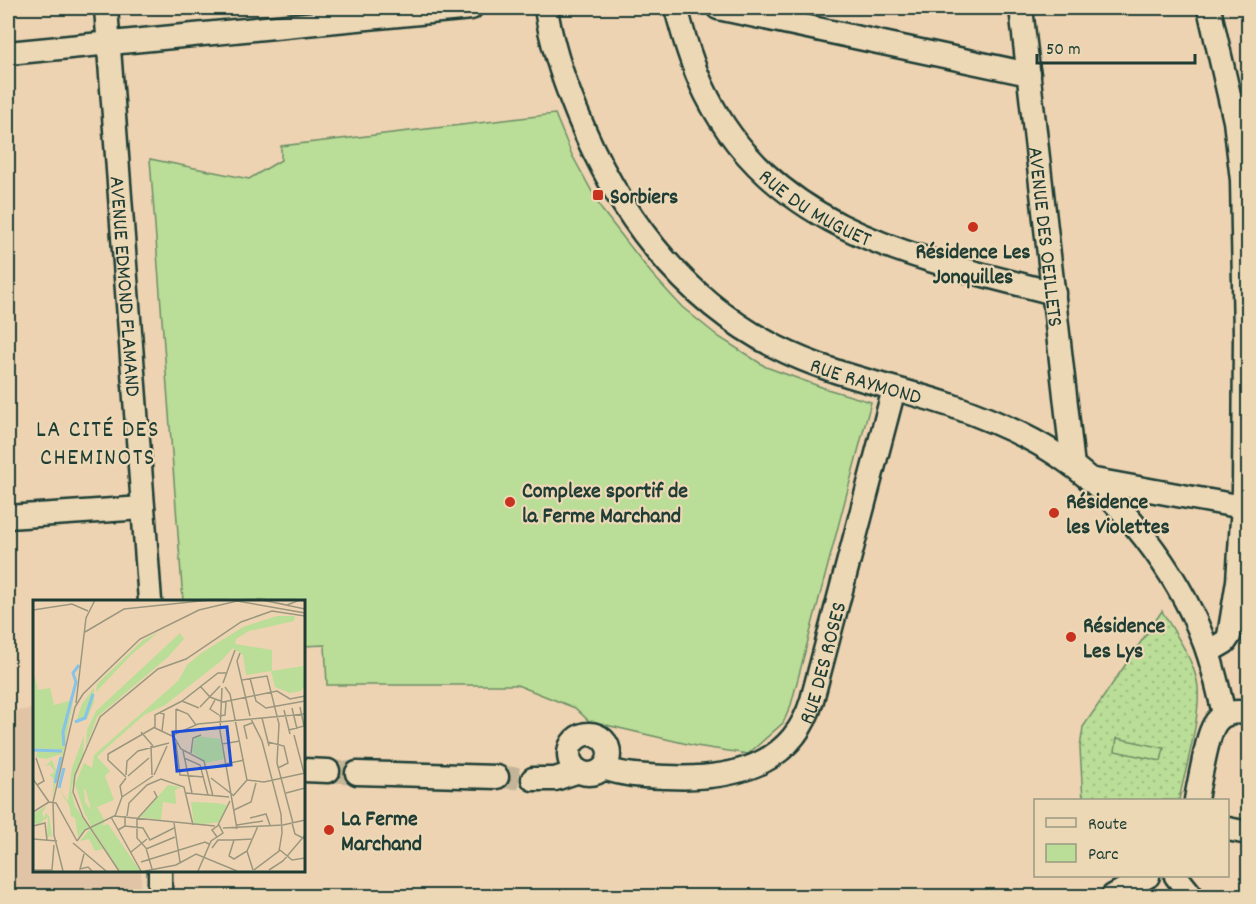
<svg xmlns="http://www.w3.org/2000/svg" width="1256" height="904" font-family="Dekko,sans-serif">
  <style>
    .built { fill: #e1c4a5 }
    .grass { fill: url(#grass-dots); stroke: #6c8d66; stroke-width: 1.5 }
    .green { fill: #badd97; stroke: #6c8d66; stroke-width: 1.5 }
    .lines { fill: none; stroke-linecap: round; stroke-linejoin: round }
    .minor-tunnel { stroke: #c4b598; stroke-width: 22; stroke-dasharray: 22 11; stroke-linecap: butt }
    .minor-casing { stroke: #1f3d34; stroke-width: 27 }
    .minor { stroke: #edd8b6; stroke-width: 22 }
    .poi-dot { fill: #c8321e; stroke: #edd8b6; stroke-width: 2 }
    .labels { text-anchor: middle; stroke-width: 4.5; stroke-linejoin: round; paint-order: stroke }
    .poi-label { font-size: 22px; font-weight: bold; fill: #1f3d34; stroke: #edd8b6; text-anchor: start }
    .street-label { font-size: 22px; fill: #1f3d34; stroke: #edd8b6 }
    .neighbourhood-label { font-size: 24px; letter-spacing: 1.5px; fill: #1f3d34; stroke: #edd8b6 }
    .inset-river { fill: none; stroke: #87c3e7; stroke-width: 3 }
    .inset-road { fill: none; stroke: #9b977f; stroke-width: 1.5 }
    .view { fill: #1d4ed8; fill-opacity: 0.15; stroke: #1d4ed8; stroke-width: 3 }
    .inset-edge { fill: none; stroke: #1f3d34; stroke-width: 3 }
  </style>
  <defs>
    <pattern id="grass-dots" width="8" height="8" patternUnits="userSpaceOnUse" patternTransform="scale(1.5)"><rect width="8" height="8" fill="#badd97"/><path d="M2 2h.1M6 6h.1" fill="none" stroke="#9fbf83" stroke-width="1.8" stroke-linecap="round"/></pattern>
  </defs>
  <rect width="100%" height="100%" fill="#edd3b1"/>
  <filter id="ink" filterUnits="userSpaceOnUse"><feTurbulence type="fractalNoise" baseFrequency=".0167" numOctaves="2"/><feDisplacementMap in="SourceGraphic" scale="12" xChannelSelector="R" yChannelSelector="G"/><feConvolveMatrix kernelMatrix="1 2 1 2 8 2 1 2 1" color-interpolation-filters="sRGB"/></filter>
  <g filter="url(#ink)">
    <!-- built -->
    <path class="built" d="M34,709V870H141V896H8V712Z"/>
    <!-- grass -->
    <path class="grass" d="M1162,611C1174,632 1190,654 1196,677C1205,704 1185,770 1179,800H1083L1080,748L1083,727Z"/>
    <!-- green -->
    <path class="green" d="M555,114L572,155L602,210L651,273L682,307L719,337L766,367L827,389L871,402L791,705L783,723L748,754L696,746L589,721L575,708L517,685H327L325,645L303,646V601H183L150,159L249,179L281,160V146Z
      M1117,738L1164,748L1161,761L1115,751Z"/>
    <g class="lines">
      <!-- minor-tunnel -->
      <path class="minor-tunnel" d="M328,771L357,773
        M497,777L533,779"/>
      <defs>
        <g id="minor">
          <path id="s1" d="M106,8L150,601"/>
          <path id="s2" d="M546,8C551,44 563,79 577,113C616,210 681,299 776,347C831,375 892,386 950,405C987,418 1026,434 1059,456C1120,496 1177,571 1203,639C1213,663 1218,689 1224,714"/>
          <path id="s3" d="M676,8C684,37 692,66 706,94C775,232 918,258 1054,293"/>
          <path d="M718,8L1029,74"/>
          <path id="s4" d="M1021,8L1073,466"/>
          <path d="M8,53L471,8"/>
          <path d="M1089,479L1243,507"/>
          <path d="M8,517L143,508"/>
          <path d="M1208,652L1225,642L1229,636L1238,581L1244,490L1245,335L1242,180L1235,121L1209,8"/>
          <circle cx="589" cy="754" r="20"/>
          <path id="s5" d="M604,768C625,776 645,776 667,777C729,780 792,768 812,700L894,389"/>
          <path d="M303,770L328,771"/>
          <path d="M357,773L497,777"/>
          <path d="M533,779H555L579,771"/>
          <path d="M1196,800C1198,787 1201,773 1204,759C1210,732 1213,707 1248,713"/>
          <path d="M1228,829L1248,833"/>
          <path d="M1176,876L1192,896"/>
          <path d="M160,896V870"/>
          <path d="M1113,896L1148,876"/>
        </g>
      </defs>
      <!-- minor casing -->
      <use href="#minor" class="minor-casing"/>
      <!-- minor -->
      <use href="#minor" class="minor"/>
    </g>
  </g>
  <!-- markers -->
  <g class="poi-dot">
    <rect x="592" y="189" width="12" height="12" rx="3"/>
    <circle cx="973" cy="227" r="6"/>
    <circle cx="510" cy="502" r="6"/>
    <circle cx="1054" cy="513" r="6"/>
    <circle cx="1071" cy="637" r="6"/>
    <circle cx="329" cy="830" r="6"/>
  </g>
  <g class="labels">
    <!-- poi labels -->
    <g class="poi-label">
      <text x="610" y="203">Sorbiers</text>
      <text x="973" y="258" text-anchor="middle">Résidence Les<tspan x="973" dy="25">Jonquilles</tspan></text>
      <text x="522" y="497">Complexe sportif de<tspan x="522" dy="25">la Ferme Marchand</tspan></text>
      <text x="1066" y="508">Résidence<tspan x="1066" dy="25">les Violettes</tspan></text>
      <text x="1083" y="632">Résidence<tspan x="1083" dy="25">Les Lys</tspan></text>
      <text x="341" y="825">La Ferme<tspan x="341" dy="25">Marchand</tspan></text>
    </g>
    <!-- street labels -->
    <g class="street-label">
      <text dy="8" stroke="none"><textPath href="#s3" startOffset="252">RUE DU MUGUET</textPath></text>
      <text dy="8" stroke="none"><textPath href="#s4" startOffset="230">AVENUE DES OEILLETS</textPath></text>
      <text dy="8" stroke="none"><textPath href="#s1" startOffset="279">AVENUE EDMOND FLAMAND</textPath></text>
      <text dy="8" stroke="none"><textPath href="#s2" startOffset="520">RUE RAYMOND</textPath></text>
      <text dy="8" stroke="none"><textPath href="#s5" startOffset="282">RUE DES ROSES</textPath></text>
    </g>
    <!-- neighbourhood labels -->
    <g class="neighbourhood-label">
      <text x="98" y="436">LA CITÉ DES<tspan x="98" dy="28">CHEMINOTS</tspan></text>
    </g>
  </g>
  <!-- overview -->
  <g transform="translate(33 600)">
    <rect width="272" height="272" fill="#edd3b1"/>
    <path d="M244,16H262L261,21L216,31L203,39L202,44L239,50V71L270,66L271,86L268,91L257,93L242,87L238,71L213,75L210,55L200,48L188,61L132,105L111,115L68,153L64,157L77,171L72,176L81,200L64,207L51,188L53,218L42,184L51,163L59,168L61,155L145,81L154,65L167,54L210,27ZM155,18L126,32L99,54L63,92L64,84L110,40ZM147,33L151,39L135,57L64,117L53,147L54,130L63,111ZM0,70L5,90L17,88L21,105L40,100L31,150L19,199L21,180L17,175L22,172L17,165L12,166L19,160L23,171L28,154L13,159L3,157L4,152L0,150L29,151L22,182L30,150L0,148ZM61,88V102L54,119L43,122L49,104ZM51,136L50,156L38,189L42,206L56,227L45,237L42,218L38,216L36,205L25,188L35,201L39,168ZM57,229L70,249L62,251L56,239L47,241Z" fill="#badd97"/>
    <path d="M158,202L183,203L194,205L187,222L161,225Z" fill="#badd97"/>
    <path d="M162,136L187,139L191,159L173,163L159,152ZM135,185L148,187L142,190L143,204L130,202L128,220L107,217ZM52,187L72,221L69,226L75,224L107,271H87L59,229L51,210L50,200L58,210ZM14,206L9,213L11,218L13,213L16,216L19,236L14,237L15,217L6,224L0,223V214Z" fill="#badd97"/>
    <path class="inset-river" d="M42,122L52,118L60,94M31,146L30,132L43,82L40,73L46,65M0,150L29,151M22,183L28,157M26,188L31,168"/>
    <path class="inset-road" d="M229,0L272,9M229,0L254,5L267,0M0,10L39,4L55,11M52,32L91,9L177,0M207,53L204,61L217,116M217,78L223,101L233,108L272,101M209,80L234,76L246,124L244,163L260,223M190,83L202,50M167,86L177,97L190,102L244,91L257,99L272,96M192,87L197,94L214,180M189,88L187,131L204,229M182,100L177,109L186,115M149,101L166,108M43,103L53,18L62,0M167,107L187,86M259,108L264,129M143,109L155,114L163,125M251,110L257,134M127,113L131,114L129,131M186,116L192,115L193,102M229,118L236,146M218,119L229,141L248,214L249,233L246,251L221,270M256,130L271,126L267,107M108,132L120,146M143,133V109M261,135L271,173M139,136L122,128V115L149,101L185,73H193M214,139L211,126L219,123M235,142L251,146L255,163L245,168M143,143L147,175L171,177M189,144L207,141M118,146L119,175M150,151L159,193M158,153L160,138L168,135M3,158L11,181L4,185M151,158L167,165L175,195M174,168L211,160M93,175L94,161L105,151L136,143M121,175L134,146M95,176L116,158M93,177L75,160V154L122,127M178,178L200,195M0,179L16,202M214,180L231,182L272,173M153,193L196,197M253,193L272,188M180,196L171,161L148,149L140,135L165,124L272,114M200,196L214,180M89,197L120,176M16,202L23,203L44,241M201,210L218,202L223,183M0,212L16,202M82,216L89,197L87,186L93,178M94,216L96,203L114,185L128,179L151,187L160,225M78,217L108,271M104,218V238L113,248L119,269M105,218L124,197L121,191M217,218L233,214L237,225M141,223L147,262M259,223L262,234L272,239M185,225L197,201M204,225L230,221M0,226L12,223L14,240M92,226L110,228L117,240L141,228M190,228L250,225L272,220M85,230L92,226V216M0,239L24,241M200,240L220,239M44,241L52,230L81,216L182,226M40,243L73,271M179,248L185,240H201L196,256L201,259L214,251L225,226M113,249L142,237M247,250L259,260L272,258M214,251L220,270M98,252L114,239M51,254L47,269L55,267L59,271M108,262L172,242L176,244M0,270H19L21,245M236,270L250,261L272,235M30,271L21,235L20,202L42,107L50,94L107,39L166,10L204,1L272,13M86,271L50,217L40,192L42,175L67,117L125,69L153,59L208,22L239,11L272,16M112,271L143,265L163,254L204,271M165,271L178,241L190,233L186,225L179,230L184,237"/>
    <path class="view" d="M194,127L198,165L144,171L140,132Z"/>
    <rect width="272" height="272" class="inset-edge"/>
  </g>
  <!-- margin -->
  <rect width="1256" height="904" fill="none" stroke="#edd8b6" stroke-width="30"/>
  <rect x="15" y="15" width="1226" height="874" fill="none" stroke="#1f3d34" stroke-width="2" filter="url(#ink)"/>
  <!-- legend -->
  <rect x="1034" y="799" width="195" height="78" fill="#edd8b6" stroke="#9b9a82" stroke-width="1.5"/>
  <rect x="1046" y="818" width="30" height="9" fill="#edd8b6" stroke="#9b9a82" stroke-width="1.5"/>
  <text x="1088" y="829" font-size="18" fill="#1f3d34">Route</text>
  <rect x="1046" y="844" width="30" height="18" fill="#badd97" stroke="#9b9a82" stroke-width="1.5"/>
  <text x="1088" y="859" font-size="18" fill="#1f3d34">Parc</text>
  <!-- scale -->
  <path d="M1037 54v9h158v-9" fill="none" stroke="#1f3d34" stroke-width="3"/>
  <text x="1046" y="54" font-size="18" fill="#1f3d34" stroke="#edd8b6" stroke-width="4.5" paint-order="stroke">50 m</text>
</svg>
